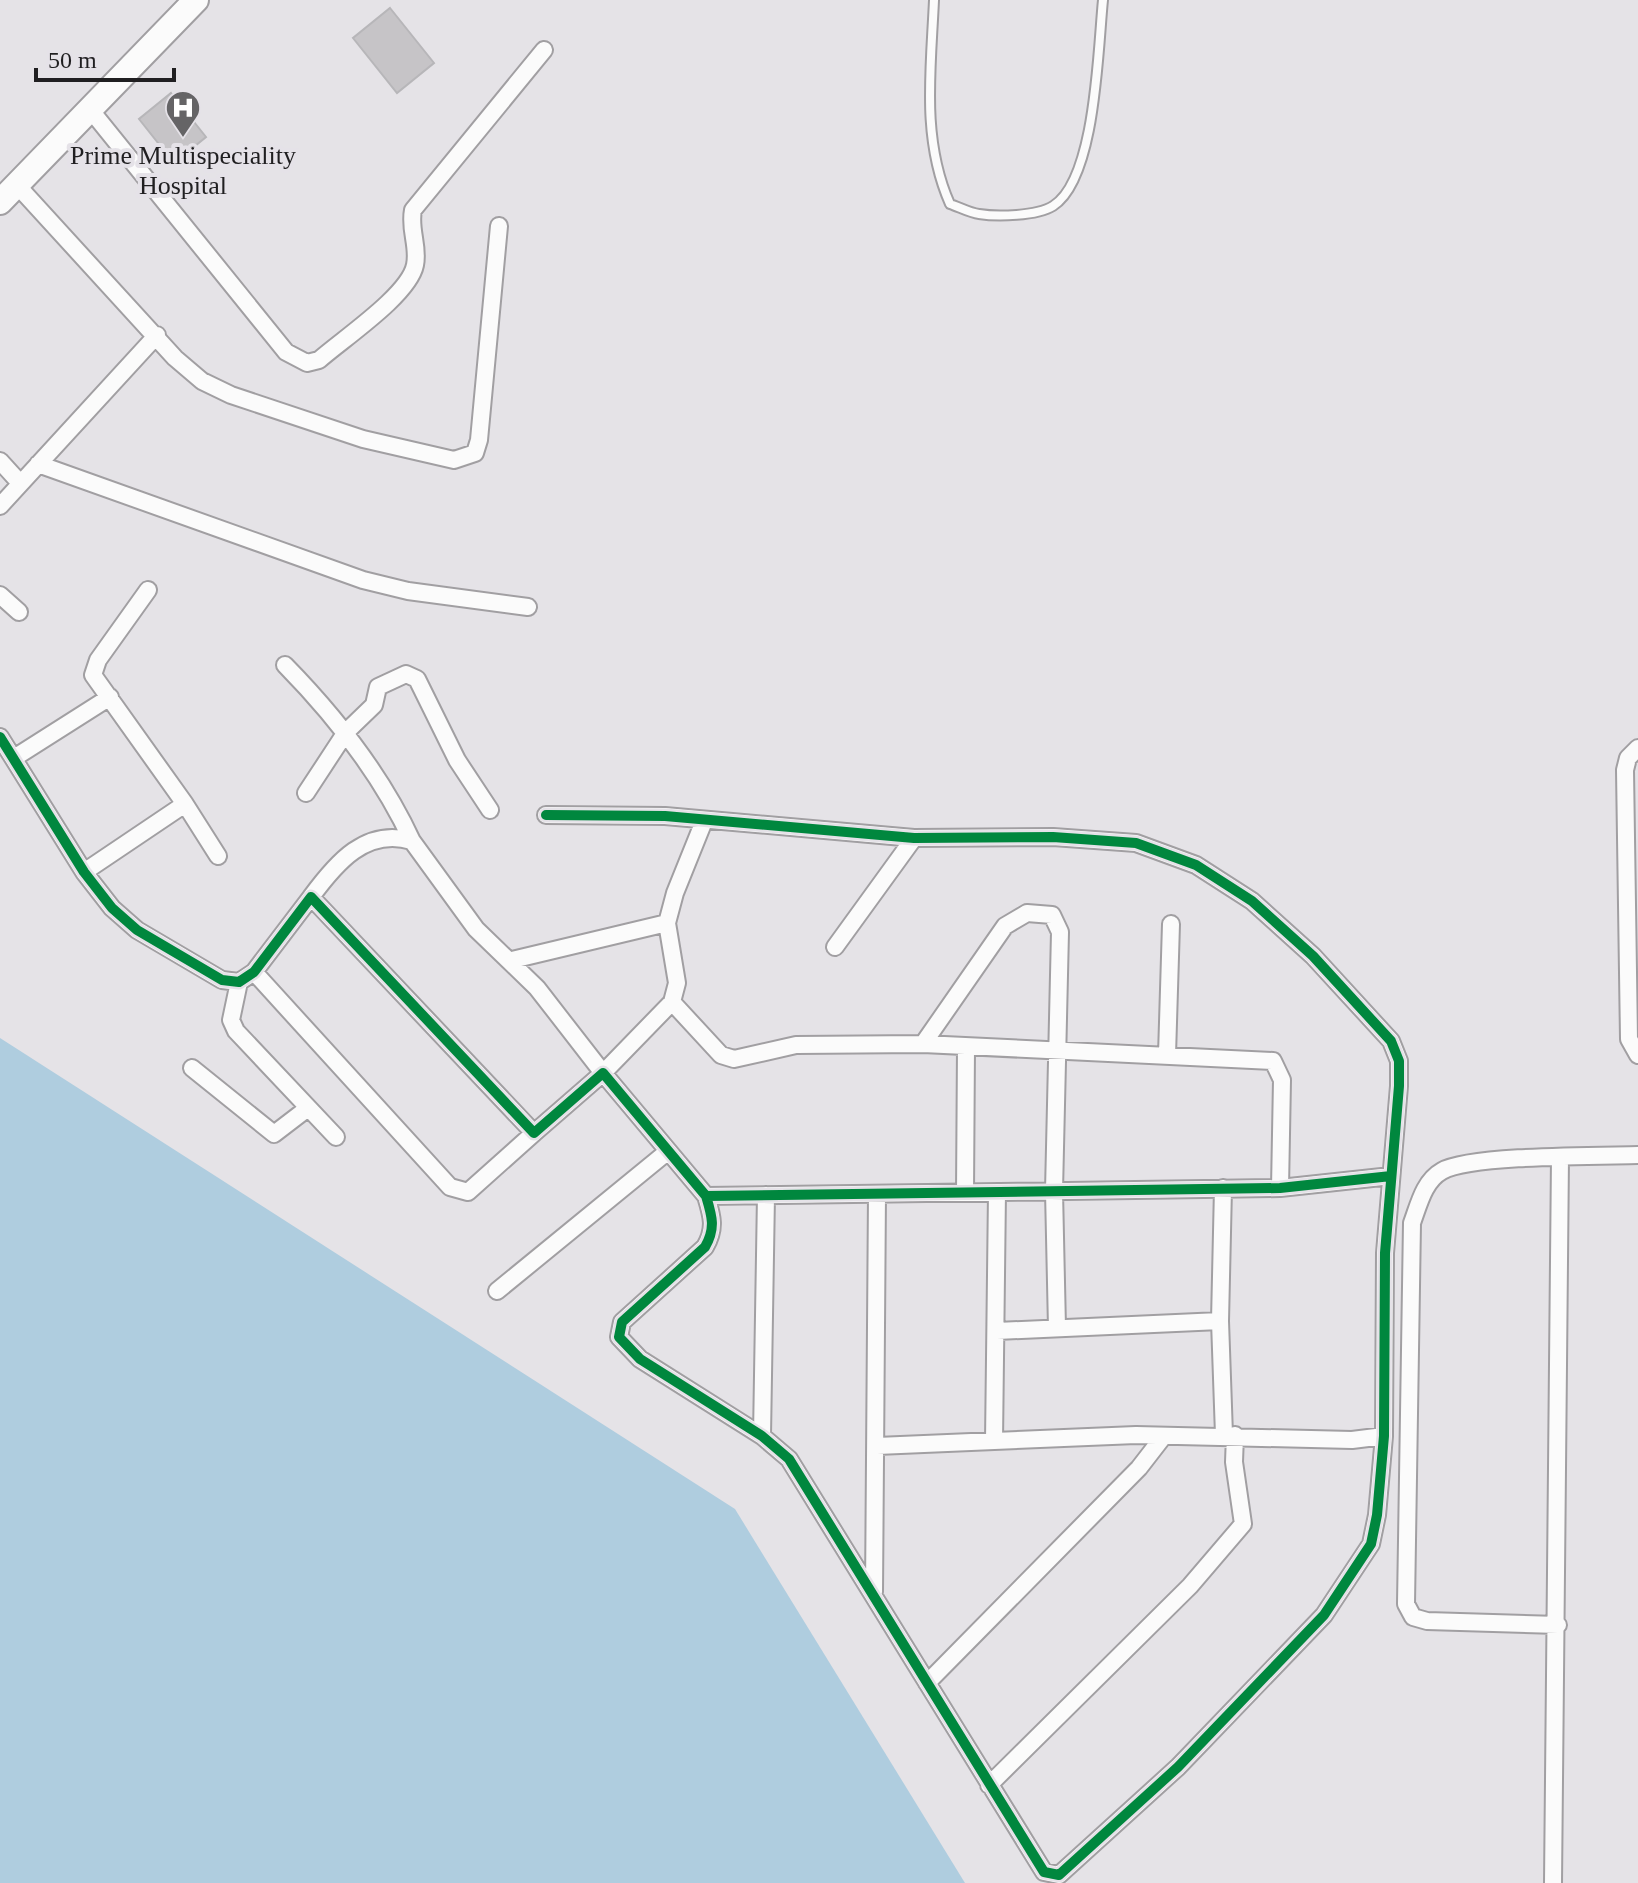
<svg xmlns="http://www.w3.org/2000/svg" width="1638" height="1883" font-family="'Times New Roman',serif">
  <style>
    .water { fill: #afcddf }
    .building { fill: #c6c4c7; stroke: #b7b6b9; stroke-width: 2 }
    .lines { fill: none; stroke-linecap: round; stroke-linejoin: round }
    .lane-casing { stroke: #a19fa2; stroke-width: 12 }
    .street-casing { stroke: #a19fa2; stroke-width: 20 }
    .secondary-casing { stroke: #a19fa2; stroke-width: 28 }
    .lane { stroke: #fbfbfb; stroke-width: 8 }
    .street { stroke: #fbfbfb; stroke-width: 16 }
    .secondary { stroke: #fbfbfb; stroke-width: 24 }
    .cycleway-casing { stroke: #e5e2e8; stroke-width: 15 }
    .cycleway { stroke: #00873e; stroke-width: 10 }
    .labels { text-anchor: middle; stroke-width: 8; stroke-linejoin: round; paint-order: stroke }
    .poi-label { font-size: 26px; fill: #201f21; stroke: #e5e2e8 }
  </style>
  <rect width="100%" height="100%" fill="#e5e3e7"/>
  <!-- water -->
  <path class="water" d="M0,1038L735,1509L965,1883H0Z"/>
  <!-- building -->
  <path class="building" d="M390,8L434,63L397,93L353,38Z
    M171,93L206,137L174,163L139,119Z"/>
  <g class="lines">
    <defs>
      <path id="lane" d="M934,0C931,69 921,139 950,204C959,207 970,213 979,214C997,217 1037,216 1053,206C1096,179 1098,48 1103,0"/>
      <path id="street" d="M89,108L286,352L307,363L319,360C344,338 409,295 415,265C419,246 409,230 413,210L544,50
        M16,184L175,358L202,381L231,395L363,439L454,460L475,453L479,440L499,226
        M0,461L20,483
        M38,464L363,580L408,591L528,607
        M0,506L157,335
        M148,590L98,660L93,675L185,804L218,856
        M0,595L19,612
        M285,665C336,717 381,774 412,841
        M0,737L84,872L112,908L137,930L222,980L239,982L254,972L311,897L534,1133L603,1073L706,1196L1280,1188L1391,1176
        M1638,748L1628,758L1625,770L1629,1039L1638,1055
        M14,758L110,697
        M306,793L346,732L374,705L378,687L406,674L417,679L457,760L490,810
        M546,815L665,816L914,838L1053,837L1136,843L1196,865L1252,901L1313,956L1391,1041L1399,1061V1086L1385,1253L1384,1436L1377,1515L1371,1544L1324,1615L1178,1767L1059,1875L1044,1872L789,1459L762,1436L640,1359L619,1337L622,1322L705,1247C716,1228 712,1216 706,1196
        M84,872L185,804
        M311,897C336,863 366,827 412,841L476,929L537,988L603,1073L672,1002L677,983L667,923L675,893L704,821
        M835,947L914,838
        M512,960L667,923
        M254,972L450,1187L468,1192L534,1133
        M239,982L231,1020L236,1031L336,1137
        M672,1002L721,1055L734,1059L796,1045L923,1044L1273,1061L1282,1080L1280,1188
        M923,1044L1005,926L1027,913L1052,915L1060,932L1054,1191L1057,1328
        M1167,1055L1171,924
        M192,1068L274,1134L308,1108
        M1223,1188L1220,1321L1224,1435
        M965,1192L966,1048
        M497,1291L667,1152
        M997,1331L1220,1321
        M762,1436L766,1195
        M994,1441L997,1192
        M877,1446L1136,1435L1352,1440L1384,1436
        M874,1592L877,1194
        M1558,1625L1427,1621L1413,1617L1406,1604L1412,1223C1419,1204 1424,1181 1442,1171C1470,1155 1600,1156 1638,1155
        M927,1683L1139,1468L1163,1437
        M989,1785L1190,1586L1243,1524L1234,1462L1235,1435
        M1553,1883L1560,1157"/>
      <path id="secondary" d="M0,202L196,0"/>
    </defs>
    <!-- lane casing -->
    <use href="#lane" class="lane-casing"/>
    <!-- street casing -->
    <use href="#street" class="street-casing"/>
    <!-- secondary casing -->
    <use href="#secondary" class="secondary-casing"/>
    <!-- lane -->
    <use href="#lane" class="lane"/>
    <!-- street -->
    <use href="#street" class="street"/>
    <!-- secondary -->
    <use href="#secondary" class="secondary"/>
    <defs>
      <path id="cycleway" d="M0,737L84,872L112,908L137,930L222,980L239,982L254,972L311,897L534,1133L603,1073L706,1196L1280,1188L1391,1176
        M546,815L665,816L914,838L1053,837L1136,843L1196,865L1252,901L1313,956L1391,1041L1399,1061V1086L1385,1253L1384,1436L1377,1515L1371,1544L1324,1615L1178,1767L1059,1875L1044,1872L789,1459L762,1436L640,1359L619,1337L622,1322L705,1247C716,1228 712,1216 706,1196"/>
    </defs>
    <!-- cycleway casing -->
    <use href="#cycleway" class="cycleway-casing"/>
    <!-- cycleway -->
    <use href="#cycleway" class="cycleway"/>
  </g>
  <!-- icons -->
  <defs>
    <symbol id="hospital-pin" viewBox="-11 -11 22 30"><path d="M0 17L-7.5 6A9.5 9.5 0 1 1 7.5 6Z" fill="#656466" stroke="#e5e2e8"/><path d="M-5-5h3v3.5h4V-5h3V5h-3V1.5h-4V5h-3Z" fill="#fff"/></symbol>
  </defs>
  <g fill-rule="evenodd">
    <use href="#hospital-pin" x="163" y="88" width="40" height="54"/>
  </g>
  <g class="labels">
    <!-- poi labels -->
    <g class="poi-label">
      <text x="183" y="164">Prime Multispeciality<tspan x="183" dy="30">Hospital</tspan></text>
    </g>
  </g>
  <!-- scale -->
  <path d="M36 68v12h138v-12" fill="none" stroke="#201f21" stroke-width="4"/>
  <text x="48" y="68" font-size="24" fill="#201f21" stroke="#e5e2e8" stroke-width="6" paint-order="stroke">50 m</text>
</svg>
